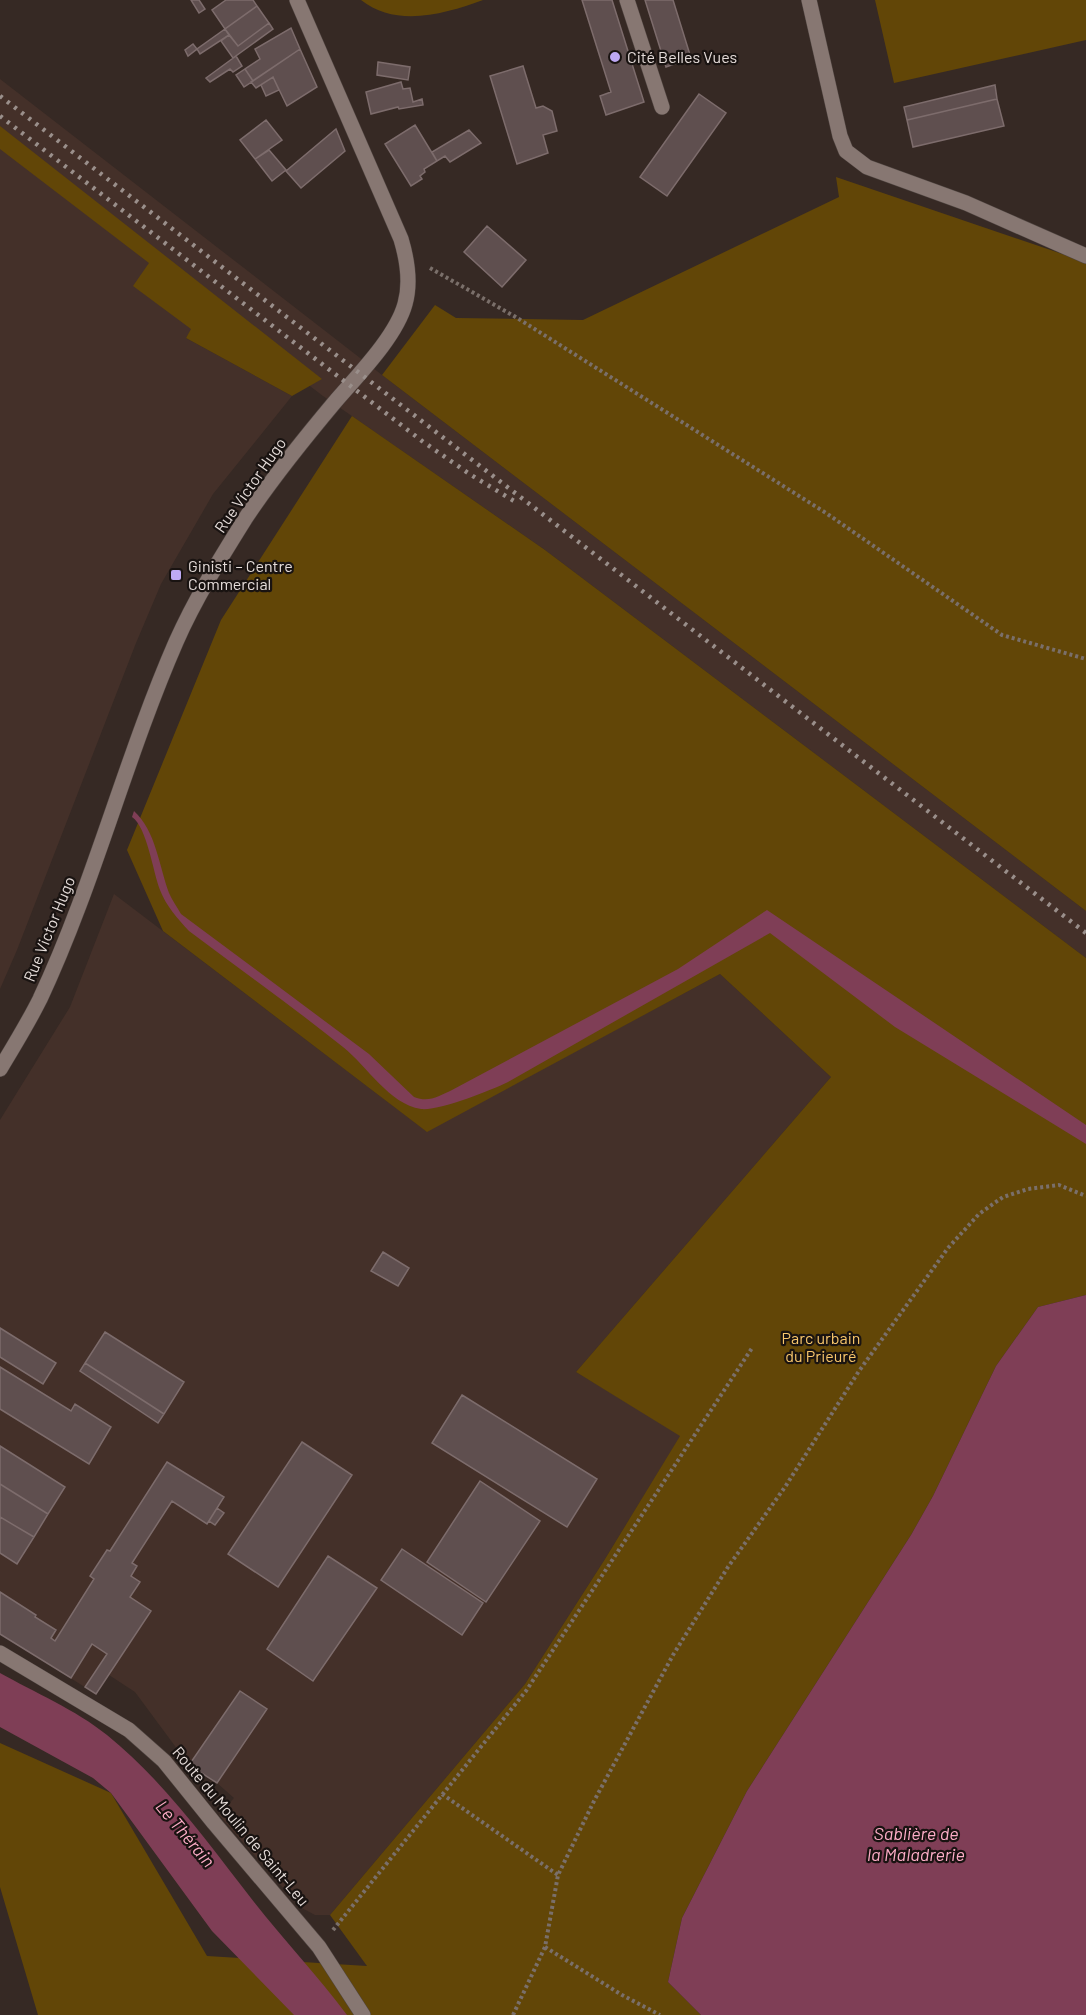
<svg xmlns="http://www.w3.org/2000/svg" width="1086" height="2015" font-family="Barlow,sans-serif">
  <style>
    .built { fill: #443029 }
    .green { fill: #624607 }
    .water { fill: #7f3e56 }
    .building { fill: #5f4f4f; stroke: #7d6c6c; stroke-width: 1.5 }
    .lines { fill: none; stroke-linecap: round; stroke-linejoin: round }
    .minor-casing { stroke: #514642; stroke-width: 16 }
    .path { stroke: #7a6f6a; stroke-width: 4; stroke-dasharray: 3 3; stroke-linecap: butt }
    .minor { stroke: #877772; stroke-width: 15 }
    .rail { stroke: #9a8f8b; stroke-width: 4.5; stroke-dasharray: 3 6; stroke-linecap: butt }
    .poi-dot { fill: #bea9f4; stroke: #191311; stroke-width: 2 }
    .labels { text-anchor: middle; stroke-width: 4.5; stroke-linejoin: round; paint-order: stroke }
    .poi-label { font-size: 16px; fill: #e6ddda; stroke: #191311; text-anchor: start }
    .street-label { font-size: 16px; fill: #e6ddda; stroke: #191311 }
    .park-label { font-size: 16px; fill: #f9c76c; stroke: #191311 }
    .water-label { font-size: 18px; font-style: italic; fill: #fdadc7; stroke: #191311 }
  </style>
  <rect width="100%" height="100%" fill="#362924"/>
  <!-- built -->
  <path class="built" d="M0,79L382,375L1086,911V958L545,550L323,396L206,307L186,338L292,396L213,494L161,584L136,643L17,950L0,989Z
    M114,894L426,1131L720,974L831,1077L576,1372L681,1435L605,1559L525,1684L330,1915H315L300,1907L219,1815L234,1798L217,1783L189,1765L135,1692L109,1675L96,1694L0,1634V1120L70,1007Z"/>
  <!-- green -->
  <path class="green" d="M361,0H483C445,14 396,28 361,0Z
    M875,0H1086V40L894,83Z
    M0,126L322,379L292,396L186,338L191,329L133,286L149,263L0,149Z
    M836,177L1086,262V911L382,375L435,305L456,318L583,320L839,197Z
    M352,416L545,550L1086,958V1295L1038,1307L996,1366L933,1496L911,1535L747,1791L682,1918L668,1982L701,2015H38L0,1887V1743L111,1793L207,1956L367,1966L330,1915L525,1684L605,1559L680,1436L576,1372L831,1077L720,974L427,1132L163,931L127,850L221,620Z"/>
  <!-- water -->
  <path class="water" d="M134,811C156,831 159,866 169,893C172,900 177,907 181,914L369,1054L414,1097C429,1103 439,1096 452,1090L678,969L767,910L1086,1125V1144L895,1027L770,933L508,1082C489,1091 440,1111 421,1109C389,1104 367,1066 343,1047C293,1007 241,970 189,931C178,919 166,906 160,890C153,872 147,827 132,817Z
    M1086,1295V2015H701L668,1982L682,1918L747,1791L911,1535L933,1496L996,1366L1038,1307Z
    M0,1673C34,1692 76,1710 107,1735C165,1782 208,1843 254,1902C284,1940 318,1976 347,2015H294L212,1931L111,1793L93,1778L0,1727Z"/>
  <!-- building -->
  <path class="building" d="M191,0H199L205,9L199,13Z
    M226,0H253L257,6L225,29L212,10Z
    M582,0H612L644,102L606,115L600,96L611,92Z
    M645,0H673L691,58L666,67Z
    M257,6L269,23L238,46L225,29Z
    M269,23L273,29L233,58L221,41L229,35L238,46Z
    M291,28L300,49L253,81L245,69L260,59L255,49Z
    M225,29L229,35L200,54L197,49Z
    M193,44L197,49L188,56L185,50Z
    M300,49L317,87L287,106L273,77L256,88L251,82Z
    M236,56L242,66L233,72L230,69L210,82L206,78Z
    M378,62L410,67L408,80L377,75Z
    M523,66L536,108L543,106L552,111L557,131L543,135L548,153L517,164L490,76Z
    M245,69L253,81L244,87L236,75Z
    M273,77L279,90L266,96L261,85Z
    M401,82L403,89L410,88L413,102L422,99L423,105L399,109L398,107L371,114L366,92Z
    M995,85L997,99L907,120L904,107Z
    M699,94L726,113L667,196L640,177Z
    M997,99L1004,126L913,147L907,120Z
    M266,120L282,140L255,159L240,140Z
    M415,125L437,161L424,169L425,172L420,176L422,179L411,186L385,144Z
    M336,129L345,151L301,188L286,171Z
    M469,130L481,143L450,162L445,156L437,161L432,152Z
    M269,150L286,170L272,181L255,159Z
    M487,226L526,260L502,287L464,252Z
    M383,1252L409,1268L398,1286L371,1271Z
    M0,1328L56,1363L43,1384L0,1357Z
    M105,1332L184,1382L164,1414L85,1363Z
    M85,1363L164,1414L158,1423L80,1371Z
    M0,1367L71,1411L75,1404L111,1427L89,1464L0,1409Z
    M462,1395L597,1479L567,1527L432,1443Z
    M302,1442L352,1475L278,1587L228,1554Z
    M0,1446L65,1487L48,1514L0,1484Z
    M167,1462L224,1497L207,1524L172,1501L132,1563L137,1566L131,1576L140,1582L130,1597L151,1611L96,1694L85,1687L107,1654L92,1644L71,1678L0,1634V1592L36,1615L35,1617L56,1630L51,1638L55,1641L94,1579L90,1576L107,1550L110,1551Z
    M480,1481L540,1521L486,1602L427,1562Z
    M0,1484L48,1514L34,1537L0,1517Z
    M217,1508L224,1513L215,1525L209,1521Z
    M0,1517L34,1537L17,1564L0,1553Z
    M402,1549L483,1603L462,1635L381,1580Z
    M328,1556L377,1588L313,1681L267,1649Z
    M240,1691L267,1709L217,1783L189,1765Z"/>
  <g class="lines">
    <defs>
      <path id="minor" d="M627,0L662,107
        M809,0L840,136L846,151L867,167L966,203L1086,256
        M0,1069C14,1046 28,1023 40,999C94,884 125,759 176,642C195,599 220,559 245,519C272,478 303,440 334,403C357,376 396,337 405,304C411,283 407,259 401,239L297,0
        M0,1653L129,1730L164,1761L214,1823L319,1947L363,2015"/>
    </defs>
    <!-- minor casing -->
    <use href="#minor" class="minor-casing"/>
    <!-- path -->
    <path class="path" d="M430,268L514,316L826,513L1002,635L1086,659
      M442,1794L558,1875
      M333,1930L526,1691L752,1348
      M545,1947L622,1995L660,2015
      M513,2015L545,1947L558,1875L594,1801L673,1655L728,1567L785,1487L859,1371L948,1248L979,1214L1003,1197L1028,1189L1059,1185L1086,1196"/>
    <!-- minor -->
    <use href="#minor" class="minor"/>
    <!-- rail -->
    <path class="rail" d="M0,96L1086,933
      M0,116L422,441L471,475L514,501"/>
  </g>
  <!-- markers -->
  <g class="poi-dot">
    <circle cx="615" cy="57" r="6"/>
    <rect x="170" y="569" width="12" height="12" rx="3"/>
  </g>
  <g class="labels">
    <!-- poi labels -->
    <g class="poi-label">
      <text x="627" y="63">Cité Belles Vues</text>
      <text x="188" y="572">Ginisti – Centre<tspan x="188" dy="18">Commercial</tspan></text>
    </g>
    <!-- street labels -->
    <g class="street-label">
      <text transform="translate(250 485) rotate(-55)" y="6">Rue Victor Hugo</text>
      <text transform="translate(49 929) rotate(-68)" y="6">Rue Victor Hugo</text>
      <text transform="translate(241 1826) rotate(50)" y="6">Route du Moulin de Saint-Leu</text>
    </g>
    <!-- park labels -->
    <g class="park-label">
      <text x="821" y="1344">Parc urbain<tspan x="821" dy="18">du Prieuré</tspan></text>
    </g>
    <!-- water labels -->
    <g class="water-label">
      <text transform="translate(185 1834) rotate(50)" y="6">Le Thérain</text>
      <text x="916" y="1840">Sablière de<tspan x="916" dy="21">la Maladrerie</tspan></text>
    </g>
  </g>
</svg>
